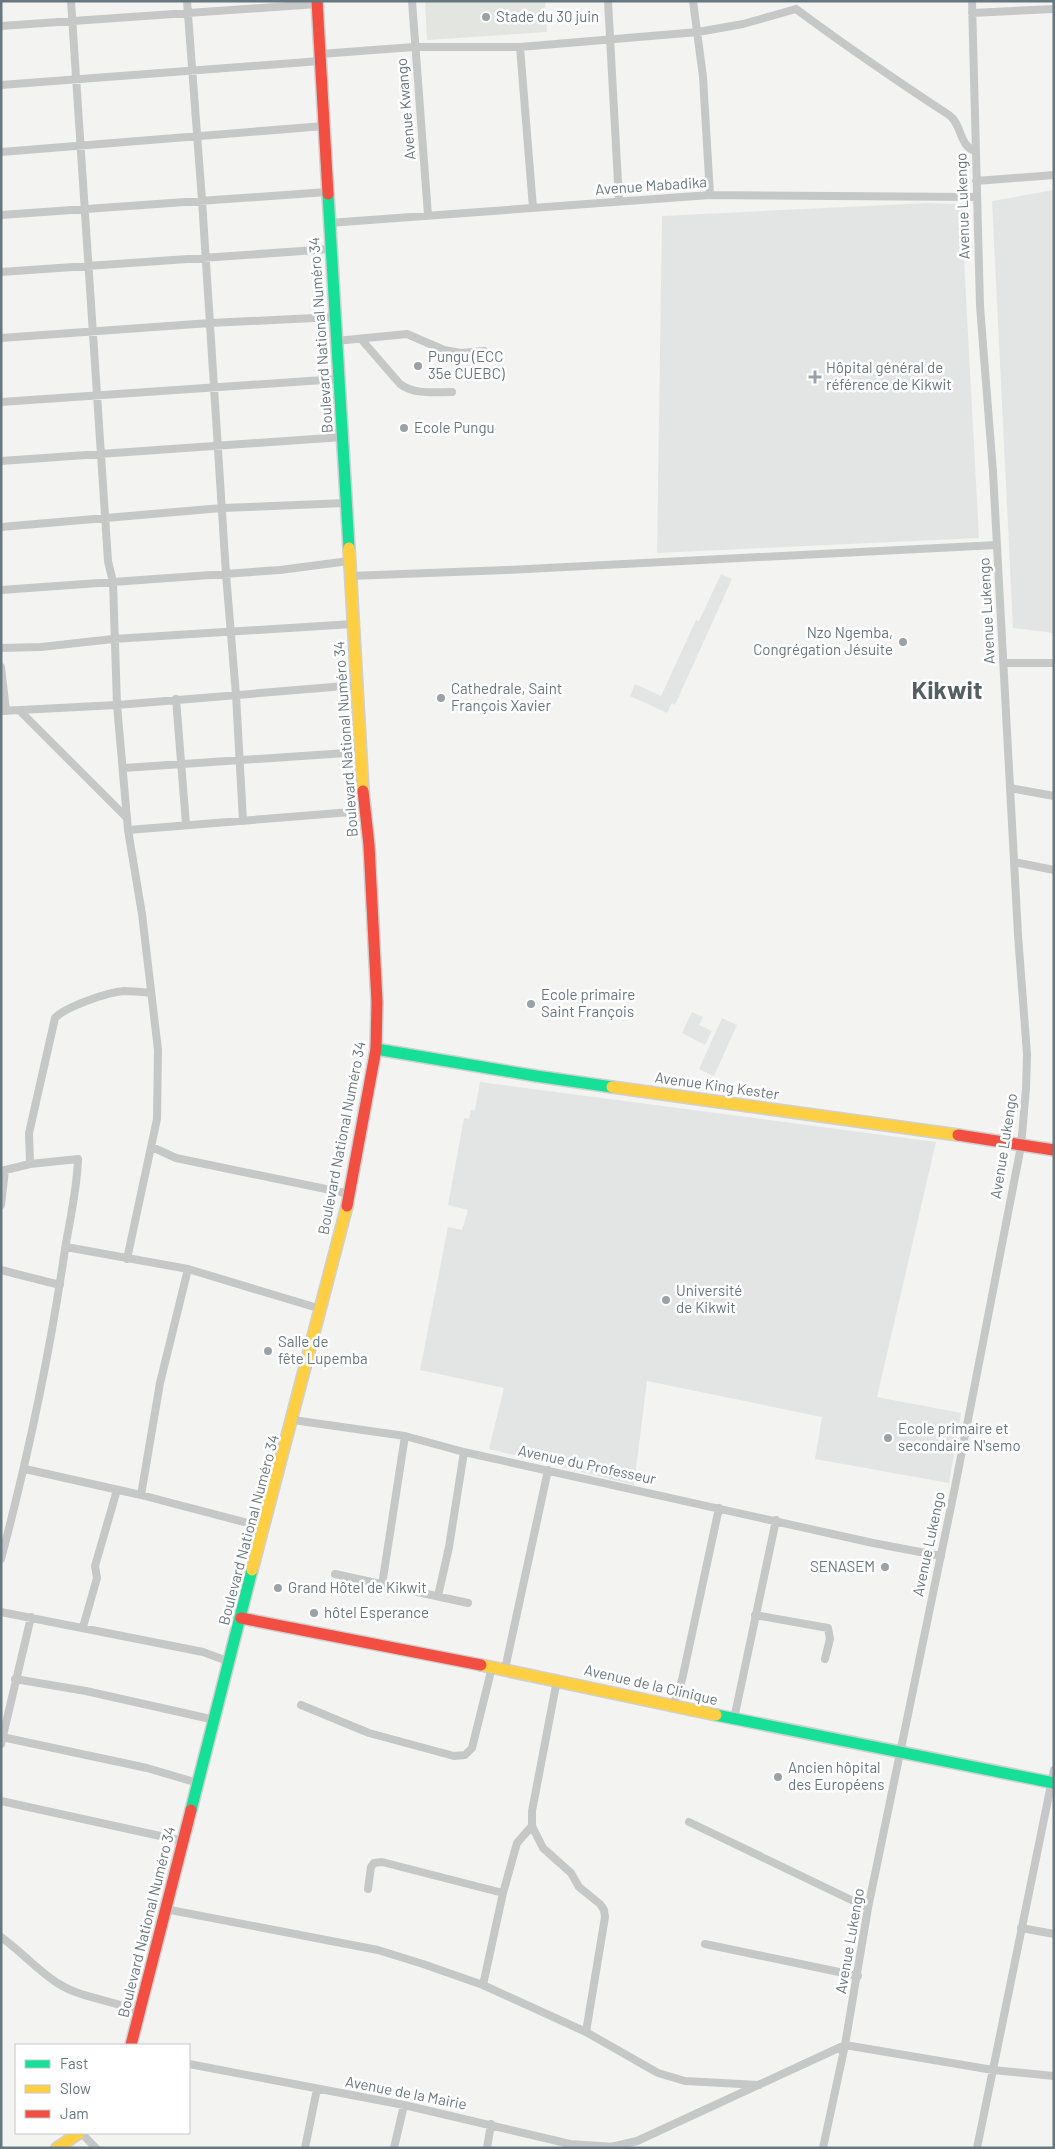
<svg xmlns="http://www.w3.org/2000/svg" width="1055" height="2149" font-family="Barlow,sans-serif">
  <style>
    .built { fill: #e3e5e5 }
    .green { fill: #e2e5e0 }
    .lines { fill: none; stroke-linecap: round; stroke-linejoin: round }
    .fast-casing { stroke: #cfd0d0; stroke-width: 14 }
    .slow-casing { stroke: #cfd0d0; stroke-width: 14 }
    .jam-casing { stroke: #cfd0d0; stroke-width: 14 }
    .street { stroke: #c6c8c8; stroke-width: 8 }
    .fast { stroke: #16e098; stroke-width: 11 }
    .slow { stroke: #ffcf43; stroke-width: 11 }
    .jam { stroke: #f24e42; stroke-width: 11 }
    .poi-dot { fill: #98a2a7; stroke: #fff; stroke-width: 2 }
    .labels { text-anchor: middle; stroke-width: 5; stroke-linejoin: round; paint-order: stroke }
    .poi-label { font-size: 15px; fill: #67777f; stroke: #fff; text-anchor: start }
    .street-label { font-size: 15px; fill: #67777f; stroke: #fff }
    .town-label { font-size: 25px; font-weight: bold; fill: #545f65; stroke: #fff }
  </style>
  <rect width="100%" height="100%" fill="#f3f3f2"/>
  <!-- built -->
  <path class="built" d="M1054,190V633L1013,628L992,201Z
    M928,203L961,204L979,538L657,553L662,216Z
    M721,574L732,579L675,705L672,703L667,713L630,696L635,684L661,696L696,620L699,621Z
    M692,1012L703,1017L699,1025L712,1031L705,1045L682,1033Z
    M722,1018L737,1025L714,1076L699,1069Z
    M480,1082L936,1142L877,1397L961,1413L949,1483L815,1459L822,1417L647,1381L634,1485L489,1449L504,1388L420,1370L448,1227L462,1230L468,1210L448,1205L464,1118L469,1119L471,1110H475Z"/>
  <!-- green -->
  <path class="green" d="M425,1H545L547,32L427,40Z"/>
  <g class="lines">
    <defs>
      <path id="fast" d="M328,194L349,548
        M376,1049L536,1076L612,1087
        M716,1715L1054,1783
        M191,1810L252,1570"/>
      <path id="slow" d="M349,548L363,791
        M612,1087L958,1135
        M252,1570L347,1206
        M481,1665L716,1715
        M57,2148L79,2133"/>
      <path id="jam" d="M317,1L328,194
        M958,1135L1054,1150
        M347,1206L376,1049L377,1002L369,845L363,791
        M241,1618L481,1665
        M131,2045L191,1810"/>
    </defs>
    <!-- fast casing -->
    <use href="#fast" class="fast-casing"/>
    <!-- slow casing -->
    <use href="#slow" class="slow-casing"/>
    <!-- jam casing -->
    <use href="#jam" class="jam-casing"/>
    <!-- street -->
    <path class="street" d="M71,1L108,561L113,582L117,705L128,830L142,914L158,1050L157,1119L127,1259
      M187,1L202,200L226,574L236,695L243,821
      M412,1L428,215
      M608,1L619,201
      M693,1L703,77L710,195
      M796,9C846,46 897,81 949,115C962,124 959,146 975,151
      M972,13L1054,9
      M1,26L317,4
      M520,47L533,208
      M320,54L414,47H520L698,32L743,24L796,9
      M1,85L320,61
      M1,152L324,126
      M976,181L1054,175
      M1,215L327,192
      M329,223L710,195L976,197
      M1,272L331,249
      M1,338L210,323L335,317
      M361,339L400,384C415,395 434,392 452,392
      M336,341L407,334L444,350L461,353L484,351
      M1,402L338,379
      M1,461L343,437
      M1,527L222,508L346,503
      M350,576L506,570L997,545
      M1,590L280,570L349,561
      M1,648L41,647L113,639L353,624
      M1004,663H1054
      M1,667L6,711
      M176,699L186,824
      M1,711L117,705L357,685
      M21,712L127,818
      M124,768L361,752
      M1010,788L1054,796
      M128,830L364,811
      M1014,862L1054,870
      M152,1147L176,1158L350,1194
      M30,1164L29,1133L55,1018C65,1007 108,992 124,991C132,991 142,992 151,993
      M1,1171L30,1164L78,1159C77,1190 70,1219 65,1249C50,1353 28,1457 1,1559
      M1,1205L5,1170
      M66,1247L188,1269L321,1309
      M1,1270L60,1285
      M293,1420L405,1436L464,1452L873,1543L941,1556
      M25,1469L141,1495L263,1527
      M141,1495L160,1383L188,1269
      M335,1574L468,1603
      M382,1585L405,1436
      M438,1596L449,1547L464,1452
      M1,1612L203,1652L230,1662
      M755,1615L828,1628L830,1639L825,1659
      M83,1627L97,1578L95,1566L117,1490
      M505,1669L548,1470
      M15,1679L86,1691L215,1720
      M301,1705L369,1733L454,1756L465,1755L472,1748L492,1667
      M673,1706L682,1680L719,1508
      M734,1719L776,1520
      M2,1737L147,1768L198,1783
      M1,1744L31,1617
      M1,1801L183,1841
      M689,1822L868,1908
      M532,1826L543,1848L571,1873L579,1887L600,1904L604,1910L605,1917L586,2032
      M368,1889L371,1867L374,1863L382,1862L503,1893
      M165,1909L378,1950L423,1964L483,1985L586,2032L658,2073L685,2081L759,2085
      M1021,1928L1054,1934
      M1,1937C21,1951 38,1971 59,1984C83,1999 114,2000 139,2012
      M705,1944L858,1976
      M483,1985L503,1893L517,1843L532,1826V1811L557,1680
      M189,2064L404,2105L570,2144L615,2147
      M81,2133L96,2148
      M611,2147L637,2141L845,2045L993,2070L1054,2076
      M305,2148L317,2089
      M394,2148L404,2105
      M487,2148L491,2124
      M823,2148L845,2045L868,1908L955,1487L1021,1146L1026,1089L1027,1054L1018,935L993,472L980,306L972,1
      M977,2148L1054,1770"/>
    <!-- fast -->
    <use href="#fast" class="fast"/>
    <!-- slow -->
    <use href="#slow" class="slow"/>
    <!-- jam -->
    <use href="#jam" class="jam"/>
  </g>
  <!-- markers -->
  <g class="poi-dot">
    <circle cx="486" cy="17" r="5"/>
    <circle cx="418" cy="366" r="5"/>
    <path d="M812.5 369.5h5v5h5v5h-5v5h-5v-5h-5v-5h5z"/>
    <circle cx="404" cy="428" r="5"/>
    <circle cx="903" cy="642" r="5"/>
    <circle cx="441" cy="698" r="5"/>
    <circle cx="531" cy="1004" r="5"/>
    <circle cx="666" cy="1300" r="5"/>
    <circle cx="268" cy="1351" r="5"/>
    <circle cx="888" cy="1438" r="5"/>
    <circle cx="885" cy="1567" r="5"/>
    <circle cx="278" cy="1588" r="5"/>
    <circle cx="314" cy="1613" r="5"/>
    <circle cx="778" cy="1777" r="5"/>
  </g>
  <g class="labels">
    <!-- poi labels -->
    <g class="poi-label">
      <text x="496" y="22">Stade du 30 juin</text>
      <text x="428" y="362">Pungu (ECC<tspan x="428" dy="17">35e CUEBC)</tspan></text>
      <text x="826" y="373">Hôpital général de<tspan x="826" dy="17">référence de Kikwit</tspan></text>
      <text x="414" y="433">Ecole Pungu</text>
      <text x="893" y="638" text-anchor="end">Nzo Ngemba,<tspan x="893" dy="17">Congrégation Jésuite</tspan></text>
      <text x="451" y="694">Cathedrale, Saint<tspan x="451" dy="17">François Xavier</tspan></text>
      <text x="541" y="1000">Ecole primaire<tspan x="541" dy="17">Saint François</tspan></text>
      <text x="676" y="1296">Université<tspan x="676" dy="17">de Kikwit</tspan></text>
      <text x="278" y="1347">Salle de<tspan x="278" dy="17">fête Lupemba</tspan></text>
      <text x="898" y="1434">Ecole primaire et<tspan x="898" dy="17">secondaire N'semo</tspan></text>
      <text x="875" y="1572" text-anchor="end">SENASEM</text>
      <text x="288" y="1593">Grand Hôtel de Kikwit</text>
      <text x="324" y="1618">hôtel Esperance</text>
      <text x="788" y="1773">Ancien hôpital<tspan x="788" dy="17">des Européens</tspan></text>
    </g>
    <!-- street labels -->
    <g class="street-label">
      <text transform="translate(406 109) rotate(-95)" y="5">Avenue Kwango</text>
      <text transform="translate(651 186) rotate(-4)" y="5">Avenue Mabadika</text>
      <text transform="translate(963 206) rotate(-92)" y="5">Avenue Lukengo</text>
      <text transform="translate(321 335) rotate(-94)" y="5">Boulevard National Numéro 34</text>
      <text transform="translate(987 611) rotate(-93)" y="5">Avenue Lukengo</text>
      <text transform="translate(346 739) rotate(-94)" y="5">Boulevard National Numéro 34</text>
      <text transform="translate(717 1086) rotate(8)" y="5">Avenue King Kester</text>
      <text transform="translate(342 1138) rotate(-79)" y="5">Boulevard National Numéro 34</text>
      <text transform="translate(1004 1146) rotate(-81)" y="5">Avenue Lukengo</text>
      <text transform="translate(587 1465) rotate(12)" y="5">Avenue du Professeur</text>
      <text transform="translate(249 1530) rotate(-75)" y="5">Boulevard National Numéro 34</text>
      <text transform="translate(929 1544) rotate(-78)" y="5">Avenue Lukengo</text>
      <text transform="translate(651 1685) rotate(13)" y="5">Avenue de la Clinique</text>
      <text transform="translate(147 1922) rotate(-76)" y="5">Boulevard National Numéro 34</text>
      <text transform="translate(850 1941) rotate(-80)" y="5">Avenue Lukengo</text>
      <text transform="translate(406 2093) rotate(11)" y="5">Avenue de la Mairie</text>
    </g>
    <!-- town labels -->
    <g class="town-label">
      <text x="947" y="699">Kikwit</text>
    </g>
  </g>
  <!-- border -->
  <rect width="1055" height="2149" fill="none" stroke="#67777f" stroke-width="5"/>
  <!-- legend -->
  <rect x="15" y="2044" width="175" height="90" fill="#ffffff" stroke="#c2c9cc"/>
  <rect x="25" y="2060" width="25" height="8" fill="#16e098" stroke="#c2c9cc"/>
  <text x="60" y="2069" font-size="15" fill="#67777f">Fast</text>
  <rect x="25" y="2085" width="25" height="8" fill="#ffcf43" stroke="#c2c9cc"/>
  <text x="60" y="2094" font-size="15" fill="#67777f">Slow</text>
  <rect x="25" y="2110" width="25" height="8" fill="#f24e42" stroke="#c2c9cc"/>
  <text x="60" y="2119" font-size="15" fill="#67777f">Jam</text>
</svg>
